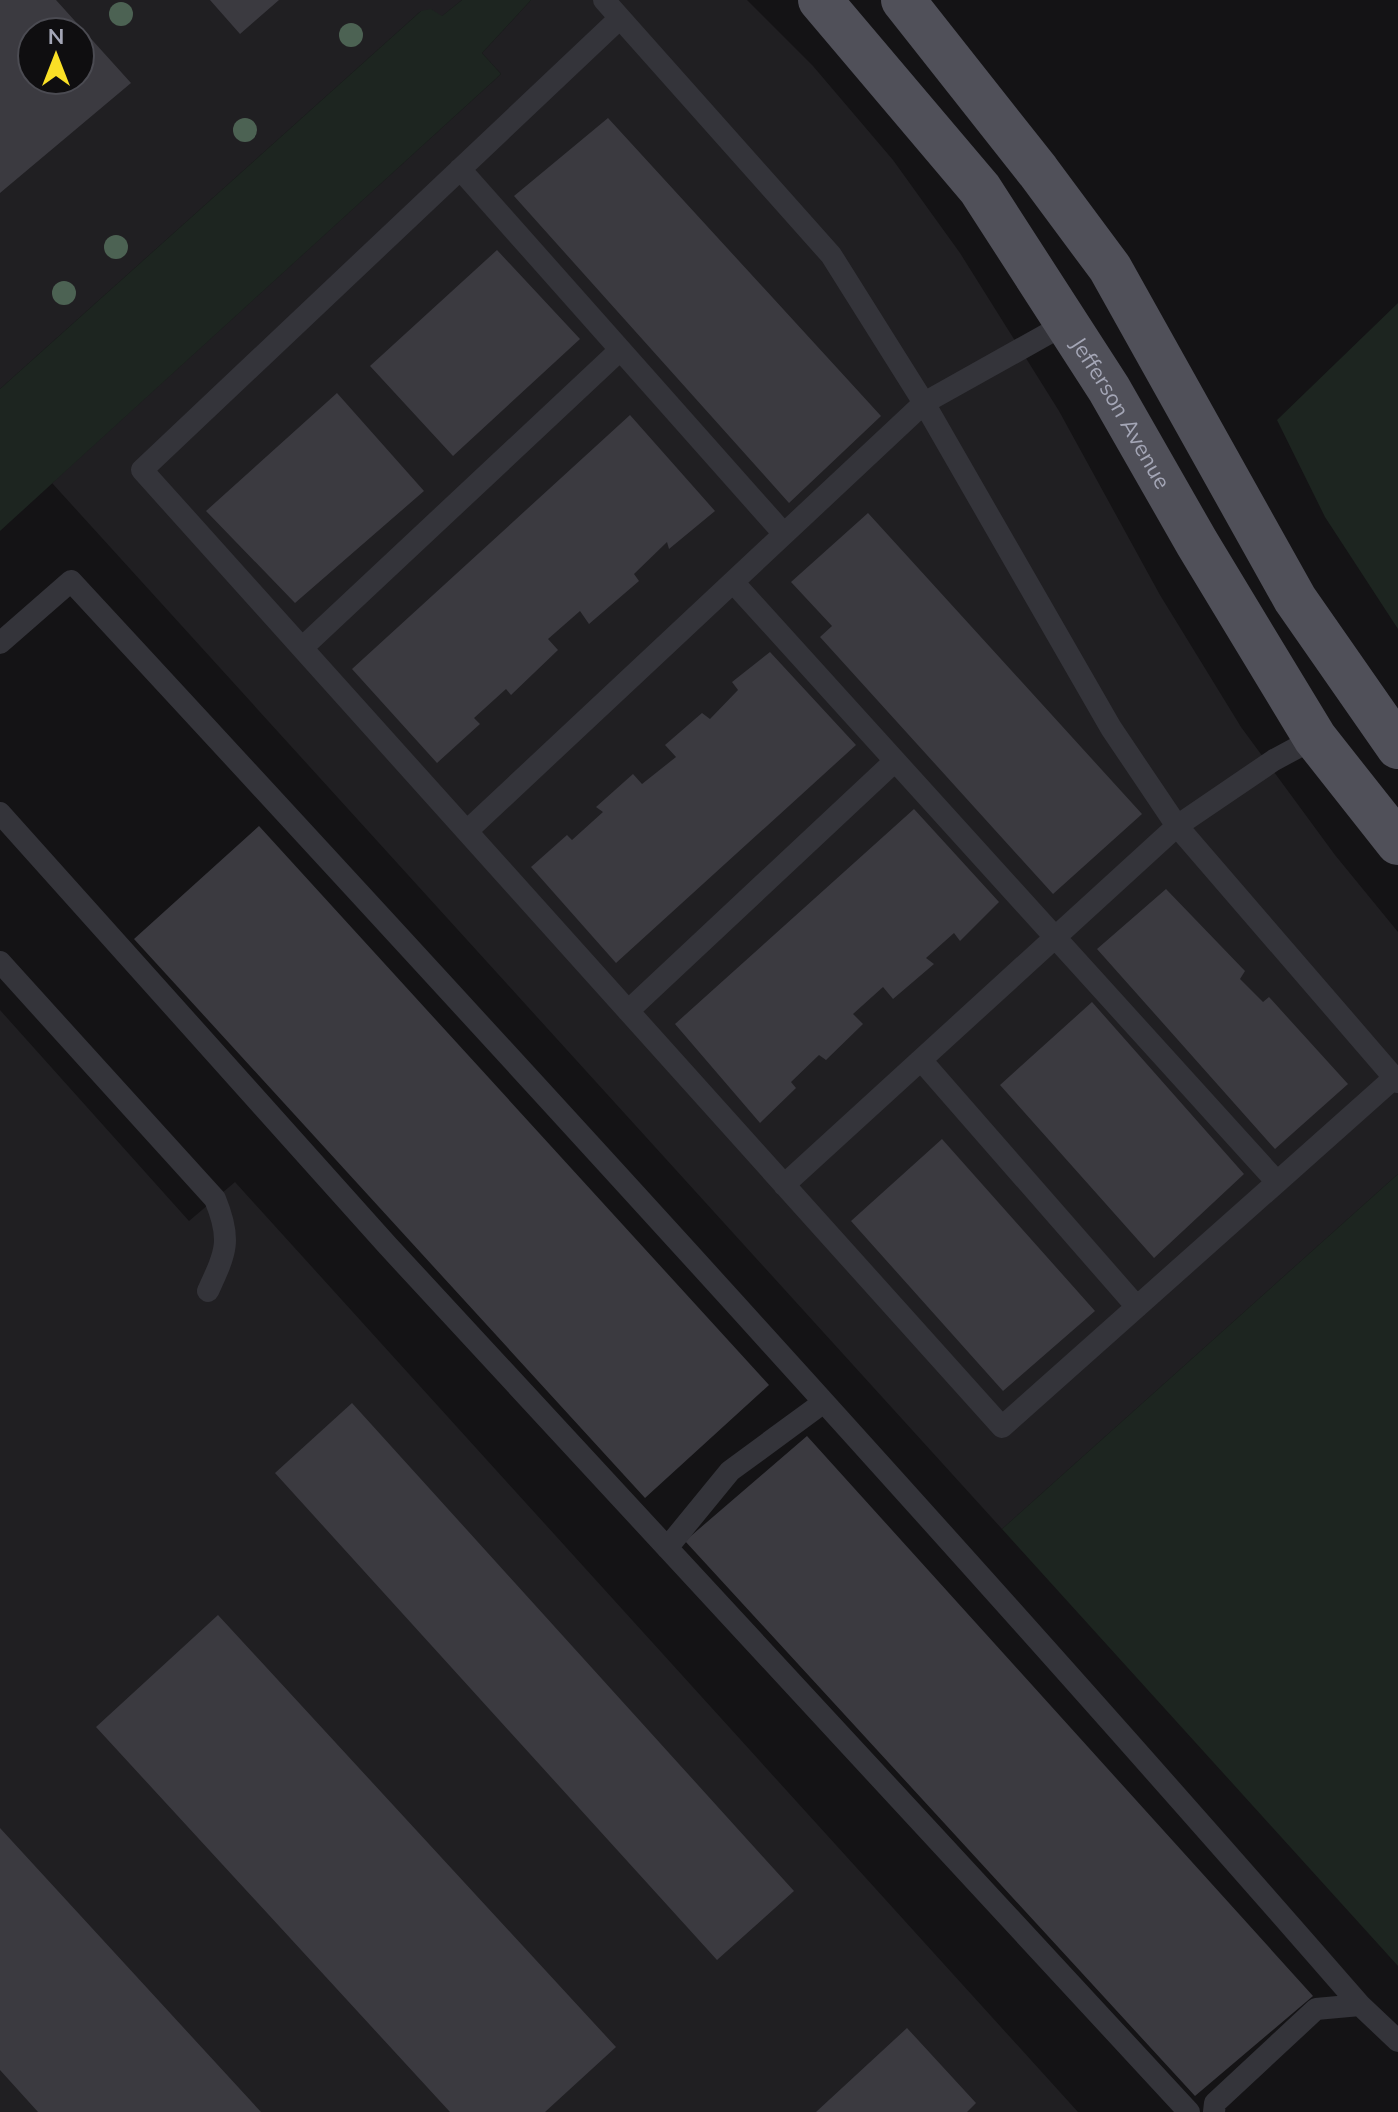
<svg xmlns="http://www.w3.org/2000/svg" width="1398" height="2112" font-family="Mulish,sans-serif">
  <style>
    .built { fill: #201f22; fill-rule: evenodd }
    .green { fill: #1d2520 }
    .building { fill: #3b3a40; fill-rule: evenodd }
    .lines { fill: none; stroke-linecap: round; stroke-linejoin: round }
    .service { stroke: #34343a; stroke-width: 22 }
    .primary { stroke: #505059; stroke-width: 44 }
    .tree { fill: #4c6253 }
    .labels { text-anchor: middle; stroke-width: 6; stroke-linejoin: round; paint-order: stroke }
    .street-label { font-size: 22px; fill: #a4a6b6; stroke: #0f0e10 }
  </style>
  <rect width="100%" height="100%" fill="#141315"/>
  <!-- built -->
  <path class="built" d="M0,0H462L441,17L421,11L0,389ZM32,32H80V80H32Z
    M531,0H747L813,66L893,160L960,253L1059,411L1160,595L1241,727L1335,855L1398,932V1174L1002,1529L52,483L501,74L482,53Z
    M0,1010L189,1221L235,1182L1078,2112H0Z"/>
  <!-- green -->
  <path class="green" d="M462,0H531L482,53L501,74L0,531V389L421,11L431,9L442,16Z
    M1398,303V629L1325,517L1277,420Z
    M1398,1174V1966L1002,1529Z"/>
  <!-- building -->
  <path class="building" d="M0,0H56L131,83L0,193ZM32,32H80V80H32Z
    M210,0H279L240,34Z
    M608,118L881,416L789,503L514,196Z
    M497,250L580,339L453,456L370,366Z
    M337,393L424,491L295,603L206,511Z
    M630,415L715,511L669,549L667,542L634,574L639,581L589,624L580,611L548,639L558,650L511,695L506,689L474,718L480,724L437,763L352,669Z
    M868,513L1142,814L1053,894L820,637L832,626L791,582Z
    M770,652L856,745L616,963L531,867L567,835L572,840L603,812L596,807L633,774L642,784L676,757L665,745L702,713L710,719L738,690L732,682Z
    M914,809L999,902L960,941L954,933L926,958L934,964L893,999L883,987L853,1014L863,1024L826,1060L819,1055L791,1082L796,1088L760,1123L675,1024Z
    M259,826L769,1385L645,1498L134,939Z
    M1166,889L1245,971L1240,979L1263,1002L1269,997L1348,1084L1275,1149L1097,949Z
    M1092,1002L1244,1174L1154,1258L1000,1085Z
    M942,1139L1095,1311L1003,1391L851,1221Z
    M352,1403L794,1891L717,1960L275,1473Z
    M807,1436L1313,1996L1195,2096L685,1541Z
    M218,1615L616,2047L545,2112H450L96,1727Z
    M0,1828L261,2112H38L0,2070Z
    M907,2028L976,2103L967,2112H816Z"/>
  <g class="lines">
    <!-- service -->
    <path class="service" d="M604,0L831,255L924,403L1111,728L1177,826L1398,1082
      M620,18L142,470L1002,1427L1394,1078
      M460,169L784,534
      M733,582L1277,1182
      M0,643L71,581C506,1051 939,1522 1360,2005
      M302,648L620,350
      M0,813L388,1246L1189,2112
      M467,831L924,403L1067,323
      M0,962L215,1199C232,1240 226,1252 208,1291
      M628,1011L895,761
      M921,1060L1137,1307
      M784,1185L1177,826L1274,760L1315,738
      M667,1548L730,1471L824,1402
      M1214,2112L1215,2103L1316,2009L1360,2005L1398,2041"/>
    <!-- primary -->
    <g class="primary">
      <path id="s1" d="M820,0L980,189L1109,389L1197,543L1315,738L1398,843"/>
      <path d="M903,0L1038,171L1110,268L1295,599L1398,747"/>
    </g>
  </g>
  <!-- trees -->
  <g class="tree">
    <circle cx="121" cy="14" r="12"/>
    <circle cx="351" cy="35" r="12"/>
    <circle cx="245" cy="130" r="12"/>
    <circle cx="116" cy="247" r="12"/>
    <circle cx="64" cy="293" r="12"/>
  </g>
  <g class="labels">
    <!-- street labels -->
    <g class="street-label">
      <text dy="8" stroke="none"><textPath href="#s1" startOffset="512">Jefferson Avenue</textPath></text>
    </g>
  </g>
  <!-- north arrow -->
  <g transform="translate(56 56)"><circle r="38" fill="#0f0e10" stroke="#4b4b52" stroke-width="2"/>
  <path d="M0-6L14 30L0 20L-14 30Z" fill="#fae026"/>
  <text y="-12" font-size="22" font-weight="bold" text-anchor="middle" fill="#a4a6b6">N</text>
  </g>
</svg>
